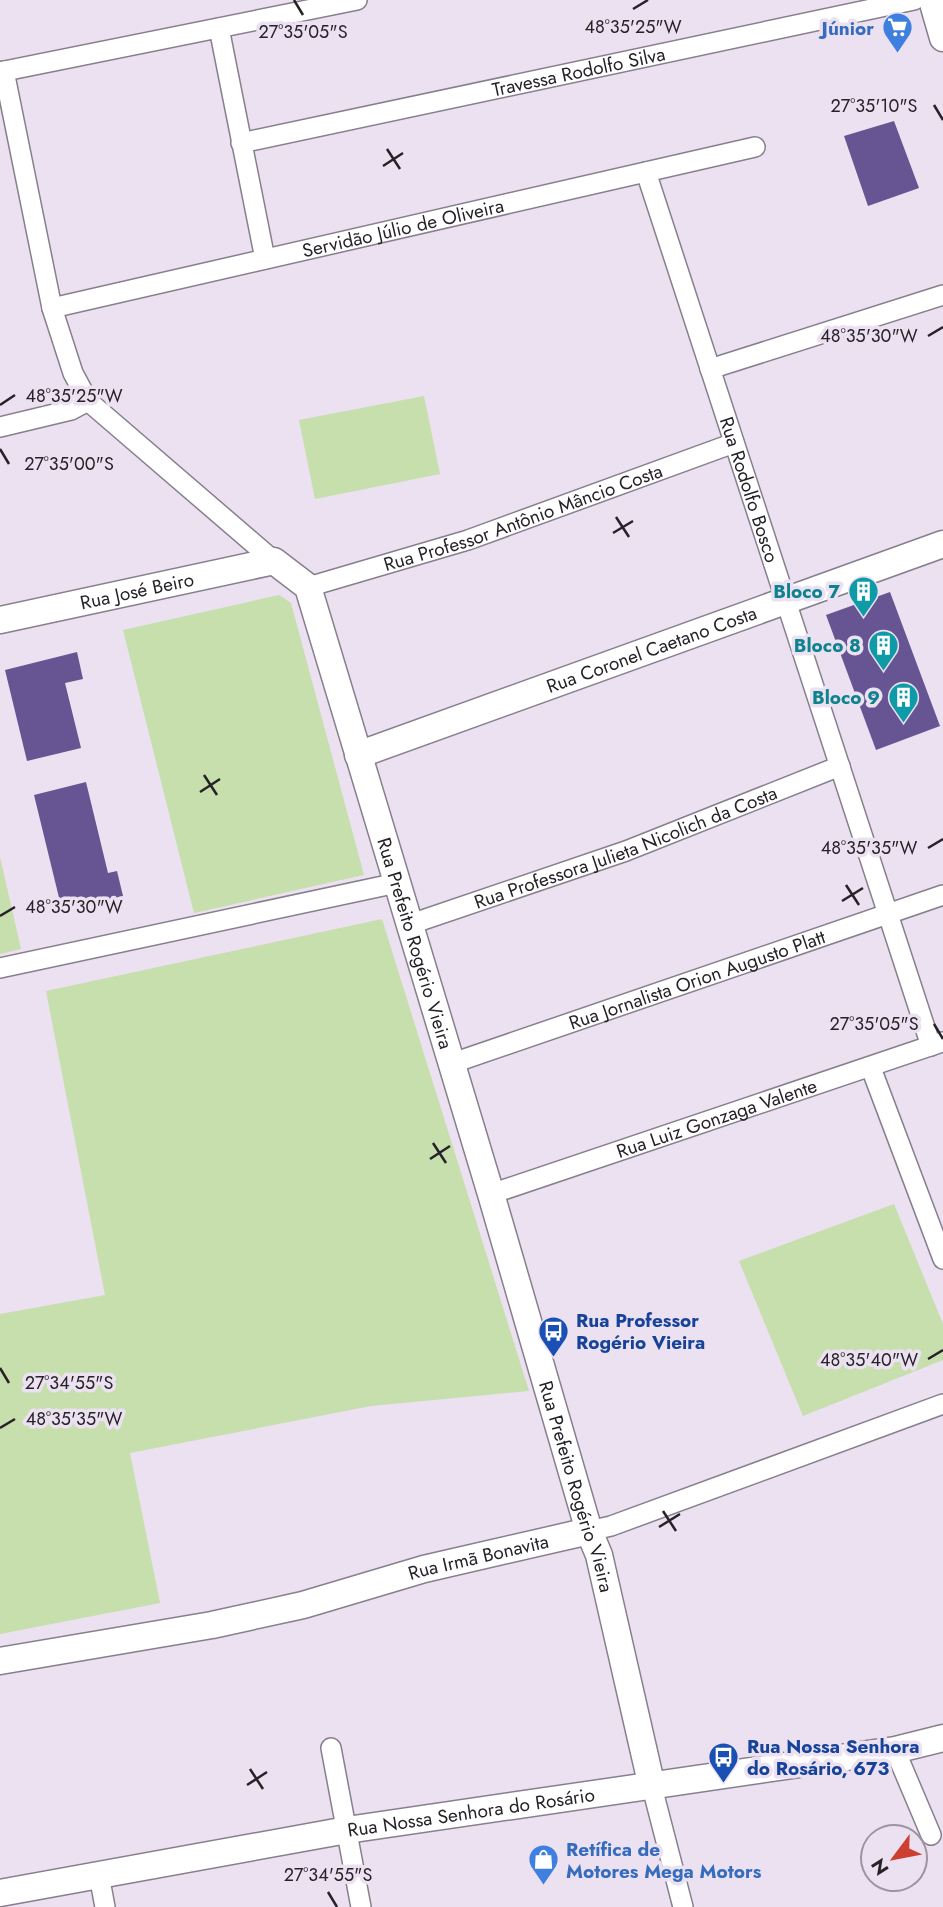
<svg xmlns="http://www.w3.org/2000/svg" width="943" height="1907" font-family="Jost,sans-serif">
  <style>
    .green { fill: #c7dead }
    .building { fill: #675492 }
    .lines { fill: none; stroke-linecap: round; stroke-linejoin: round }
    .street-casing { stroke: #887f8d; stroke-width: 22 }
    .secondary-casing { stroke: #887f8d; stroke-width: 29 }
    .street { stroke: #fff; stroke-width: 19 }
    .secondary { stroke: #fff; stroke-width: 26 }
    .ticks { fill: none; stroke: #262228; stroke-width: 2.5 }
    .labels { text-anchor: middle; stroke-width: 7; stroke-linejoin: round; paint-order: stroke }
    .shop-label { font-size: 19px; font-weight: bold; fill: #366cbe; stroke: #ebe1f1; text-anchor: end }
    .street-label { font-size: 19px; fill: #262228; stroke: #ebe1f1 }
    .culture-label { font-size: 19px; font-weight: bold; fill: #0d838f; stroke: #ebe1f1; text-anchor: end }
    .transit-label { font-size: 19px; font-weight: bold; fill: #164399; stroke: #ebe1f1; text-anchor: start }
    .ticks-label { font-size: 18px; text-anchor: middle; fill: #262228; stroke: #ebe1f1; stroke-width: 7; stroke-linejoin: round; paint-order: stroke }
  </style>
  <rect width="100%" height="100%" fill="#ebe1f1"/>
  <!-- green -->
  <path class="green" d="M424,396L440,474L315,499L299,420Z
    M279,595L291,603L364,875L194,913L123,630Z
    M0,857L21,949L0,954Z
    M382,919L529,1391L371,1406L130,1453L160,1603L0,1634V1314L105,1295L46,991Z
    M894,1204L943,1324V1360L803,1416L739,1261Z"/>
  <!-- building -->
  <path class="building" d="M894,121L919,188L868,206L844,136Z
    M890,592L940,726L876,750L826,615Z
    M77,652L83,679L65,683L81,748L27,761L5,670Z
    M86,782L108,873L117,871L123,896L62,910L34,795Z"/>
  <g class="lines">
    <defs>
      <g id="street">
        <path d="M219,28L265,259"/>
        <path d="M4,71L52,308L73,373L88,401L274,561"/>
        <path d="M0,72L357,0"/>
        <path id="s1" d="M241,143L914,0"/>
        <path id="s2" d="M646,172L931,1046"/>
        <path id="s3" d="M52,308L755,147"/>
        <path d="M710,369L943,295"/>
        <path d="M0,427L71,410L88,401"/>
        <path id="s4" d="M308,587L468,540L734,443"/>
        <path id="s5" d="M408,925L626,851L840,766"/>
        <path d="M0,968L397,883"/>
        <path id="s6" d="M450,1064L943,895"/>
        <path d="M871,1068L943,1259"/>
        <path id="s7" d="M491,1194L942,1042"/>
        <path d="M589,1531L611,1526L943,1404"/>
        <path d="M331,1748L361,1907"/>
        <path d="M895,1750L931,1835"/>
        <path d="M652,1787L683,1907"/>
        <path d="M99,1875L105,1907"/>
      </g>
      <g id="secondary">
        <path d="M932,0L943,38"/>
        <path id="s8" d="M0,620L274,561L308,587L491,1194L589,1531L599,1555L652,1787"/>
        <path id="s9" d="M358,755L943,544"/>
        <path id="s10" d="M0,1661L212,1625L303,1605L424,1569L589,1531"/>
        <path id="s11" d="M0,1893L347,1830L895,1750L943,1738"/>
      </g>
    </defs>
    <!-- street casing -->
    <use href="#street" class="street-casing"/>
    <!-- secondary casing -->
    <use href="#secondary" class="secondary-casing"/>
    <!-- street -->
    <use href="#street" class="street"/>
    <!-- secondary -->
    <use href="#secondary" class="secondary"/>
  </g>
  <!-- ticks -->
  <path class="ticks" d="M294,0L303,15M633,9L648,0M934,105L943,120M387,149L400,169M383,166L403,153M928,336L943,327M0,405L15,395M0,449L9,464M616,517L629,537M613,533L633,521M204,775L217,795M200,792L220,779M928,848L943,839M846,885L859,905M842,901L863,888M0,916L15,907M934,1024L943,1039M433,1143L446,1163M430,1159L450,1146M928,1359L943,1350M0,1368L9,1383M0,1428L15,1419M663,1511L676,1531M659,1527L680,1514M250,1769L263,1789M247,1785L267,1772M328,1892L337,1907"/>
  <!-- icons -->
  <defs>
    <symbol id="supermarket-pin" viewBox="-11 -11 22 30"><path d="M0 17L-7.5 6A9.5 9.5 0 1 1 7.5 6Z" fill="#3f7fe0" stroke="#ebe1f1"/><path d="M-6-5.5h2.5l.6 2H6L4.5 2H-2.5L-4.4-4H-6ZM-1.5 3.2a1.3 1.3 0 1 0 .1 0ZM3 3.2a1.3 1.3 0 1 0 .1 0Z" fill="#fff"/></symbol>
    <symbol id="building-pin" viewBox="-11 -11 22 30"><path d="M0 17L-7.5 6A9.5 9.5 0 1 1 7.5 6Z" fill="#0f9aa8" stroke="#ebe1f1"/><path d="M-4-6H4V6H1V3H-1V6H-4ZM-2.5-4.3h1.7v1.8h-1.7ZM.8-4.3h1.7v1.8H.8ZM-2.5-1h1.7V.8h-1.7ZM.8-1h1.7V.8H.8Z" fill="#fff"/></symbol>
    <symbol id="bus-pin" viewBox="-11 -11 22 30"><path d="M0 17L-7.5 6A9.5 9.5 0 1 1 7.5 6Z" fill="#1a4fb4" stroke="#ebe1f1"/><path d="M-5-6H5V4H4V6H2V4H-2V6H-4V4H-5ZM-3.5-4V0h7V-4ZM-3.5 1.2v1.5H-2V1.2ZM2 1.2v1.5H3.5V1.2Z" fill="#fff"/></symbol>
    <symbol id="shop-pin" viewBox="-11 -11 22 30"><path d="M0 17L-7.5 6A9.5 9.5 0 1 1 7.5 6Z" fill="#3f7fe0" stroke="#ebe1f1"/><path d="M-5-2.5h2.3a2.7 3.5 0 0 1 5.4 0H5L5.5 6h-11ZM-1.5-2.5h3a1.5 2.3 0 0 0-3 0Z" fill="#fff"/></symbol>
  </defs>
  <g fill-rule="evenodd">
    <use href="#supermarket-pin" x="880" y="10" width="35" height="47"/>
    <use href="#building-pin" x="846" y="574" width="35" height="47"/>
    <use href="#building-pin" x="866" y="628" width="35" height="47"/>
    <use href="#building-pin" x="886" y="680" width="35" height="47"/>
    <use href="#bus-pin" x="536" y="1314" width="35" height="47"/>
    <use href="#bus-pin" x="706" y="1740" width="35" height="47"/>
    <use href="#shop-pin" x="526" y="1842" width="35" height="47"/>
  </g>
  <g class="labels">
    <!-- shop labels -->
    <g class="shop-label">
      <text x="874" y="35">Júnior</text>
      <text x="566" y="1856" text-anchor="start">Retífica de<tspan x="566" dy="22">Motores Mega Motors</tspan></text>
    </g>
    <!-- street labels -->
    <g class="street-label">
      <text dy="7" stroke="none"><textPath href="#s1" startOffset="345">Travessa Rodolfo Silva</textPath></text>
      <text dy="7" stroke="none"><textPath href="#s3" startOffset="360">Servidão Júlio de Oliveira</textPath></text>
      <text dy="7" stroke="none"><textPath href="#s2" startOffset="334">Rua Rodolfo Bosco</textPath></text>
      <text dy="7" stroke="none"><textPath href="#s4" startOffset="226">Rua Professor Antônio Mâncio Costa</textPath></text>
      <text dy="7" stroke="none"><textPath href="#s8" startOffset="140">Rua José Beiro</textPath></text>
      <text dy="7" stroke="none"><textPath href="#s9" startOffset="312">Rua Coronel Caetano Costa</textPath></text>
      <text dy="7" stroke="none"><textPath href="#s5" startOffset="231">Rua Professora Julieta Nicolich da Costa</textPath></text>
      <text dy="7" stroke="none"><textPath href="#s8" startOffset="695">Rua Prefeito Rogério Vieira</textPath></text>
      <text dy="7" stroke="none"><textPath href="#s6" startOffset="261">Rua Jornalista Orion Augusto Platt</textPath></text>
      <text dy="7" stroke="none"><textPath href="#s7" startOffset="238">Rua Luiz Gonzaga Valente</textPath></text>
      <text dy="7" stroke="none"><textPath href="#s8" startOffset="1262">Rua Prefeito Rogério Vieira</textPath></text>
      <text dy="7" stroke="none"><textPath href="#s10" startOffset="490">Rua Irmã Bonavita</textPath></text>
      <text dy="7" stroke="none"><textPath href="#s11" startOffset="478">Rua Nossa Senhora do Rosário</textPath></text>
    </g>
    <!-- culture labels -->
    <g class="culture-label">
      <text x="840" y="598">Bloco 7</text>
      <text x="861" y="652">Bloco 8</text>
      <text x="880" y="704">Bloco 9</text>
    </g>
    <!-- transit labels -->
    <g class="transit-label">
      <text x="576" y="1327">Rua Professor<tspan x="576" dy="22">Rogério Vieira</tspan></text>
      <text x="747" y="1753">Rua Nossa Senhora<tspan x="747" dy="22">do Rosário, 673</tspan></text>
    </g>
  </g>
  <g class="ticks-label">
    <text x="633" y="33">48°35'25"W</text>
    <text x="303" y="38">27°35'05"S</text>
    <text x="874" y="112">27°35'10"S</text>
    <text x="869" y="342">48°35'30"W</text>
    <text x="74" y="402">48°35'25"W</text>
    <text x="69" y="470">27°35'00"S</text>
    <text x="869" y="854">48°35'35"W</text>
    <text x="74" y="913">48°35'30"W</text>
    <text x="874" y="1030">27°35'05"S</text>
    <text x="869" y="1366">48°35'40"W</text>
    <text x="69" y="1389">27°34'55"S</text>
    <text x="74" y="1425">48°35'35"W</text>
    <text x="328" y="1881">27°34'55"S</text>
  </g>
  <!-- north arrow -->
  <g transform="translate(894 1858) rotate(238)"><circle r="33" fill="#ebe1f1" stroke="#9c95a1" stroke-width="2"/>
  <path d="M0-5L12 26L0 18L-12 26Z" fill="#cc3f31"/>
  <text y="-10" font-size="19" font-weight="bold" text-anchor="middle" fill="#262228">N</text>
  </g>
</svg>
